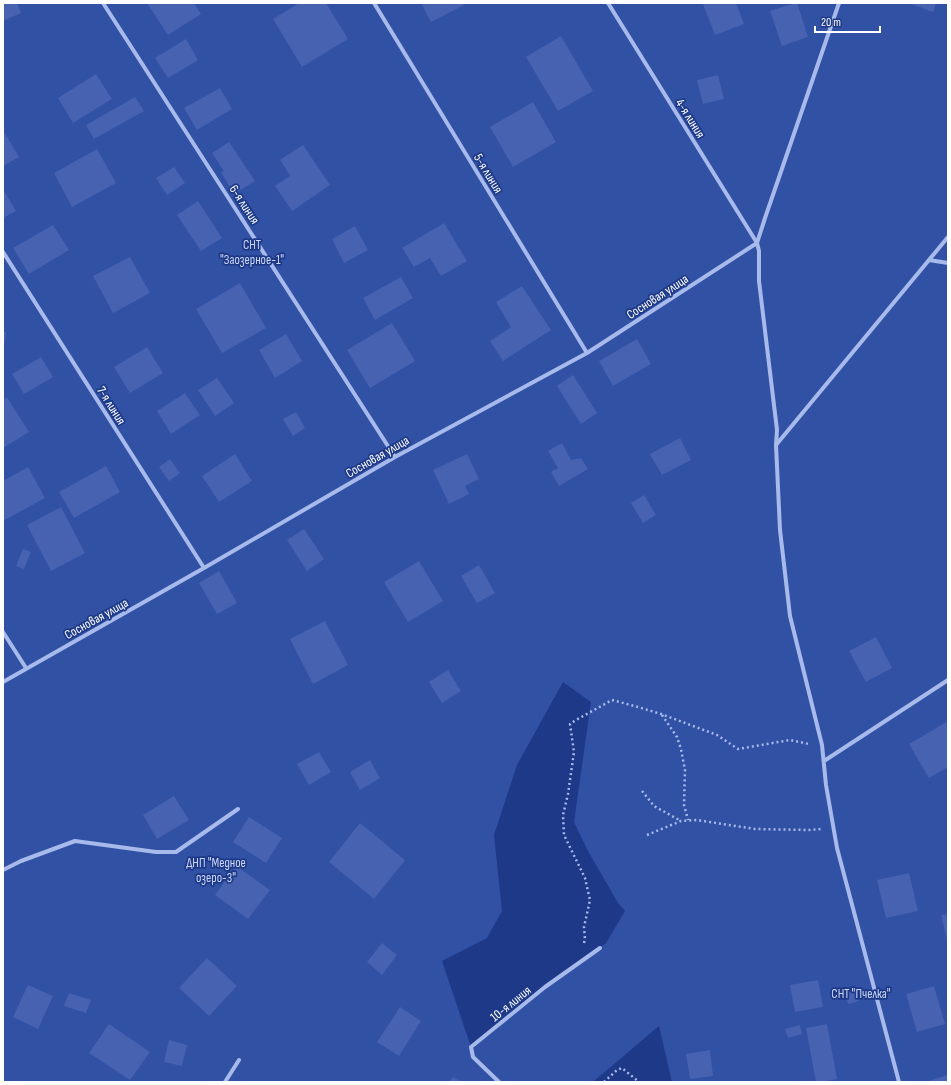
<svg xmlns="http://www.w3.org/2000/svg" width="951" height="1085" font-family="'Sofia Sans Condensed',sans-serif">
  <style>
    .green { fill: #3151a5; fill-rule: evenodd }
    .building { fill: #4662b0 }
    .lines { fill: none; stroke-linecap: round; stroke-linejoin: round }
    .path { stroke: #a7baeb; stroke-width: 2.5; stroke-dasharray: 2 3; stroke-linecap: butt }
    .minor { stroke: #a7baeb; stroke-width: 4 }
    .labels { text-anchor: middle; stroke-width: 3.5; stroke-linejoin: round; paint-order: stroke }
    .street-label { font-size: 13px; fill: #fff; stroke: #1d3988 }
    .park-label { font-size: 13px; fill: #ccd8f8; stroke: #1d3988 }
  </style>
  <rect width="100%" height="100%" fill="#1d3988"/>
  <!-- green -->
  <path class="green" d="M3,3H948V1082H672L659,1026L594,1081L595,1082H3ZM563,682L591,702L574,822L588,851L618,903L625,911L606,943L547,986L471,1047L442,961L487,938L502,911L494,835L517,765Z"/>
  <!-- building -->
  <path class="building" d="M3,3H17L21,13L3,21Z
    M147,3H194L201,14L168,35Z
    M299,3H326L348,39L302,67L273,19Z
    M421,3H463L464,5L431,22Z
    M705,3H736L744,24L715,35L703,4Z
    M795,3H797L808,37L782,46L770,11Z
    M911,3H936L933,12L911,4Z
    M561,36L593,91L558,111L526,57Z
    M186,39L198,60L168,78L155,58Z
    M96,74L112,99L73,123L58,98Z
    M718,75L724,99L703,104L697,80Z
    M220,88L232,109L197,130L184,108Z
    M135,97L144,111L94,139L86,125Z
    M533,102L556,142L513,167L490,127Z
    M3,130L19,157L3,166Z
    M229,142L255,181L234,194L221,172L224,171L212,153Z
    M303,145L330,185L292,211L275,186L290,176L280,160Z
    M97,149L116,183L72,207L54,173Z
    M174,167L185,183L167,195L156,178Z
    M3,189L16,211L3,218Z
    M198,201L222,238L201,251L177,215Z
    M444,223L467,261L441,276L430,258L414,267L402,248Z
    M53,225L69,250L29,274L13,248Z
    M355,226L368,250L344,263L332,239Z
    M130,257L150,293L113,313L93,276Z
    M401,277L413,298L375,320L363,298Z
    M240,283L266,328L222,353L196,309Z
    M522,286L551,330L503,361L490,341L511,327L496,302Z
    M392,323L415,361L370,388L347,350Z
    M3,331L6,332L4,347H3Z
    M286,334L302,361L275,378L259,350Z
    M637,339L651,364L613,386L599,361Z
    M147,347L163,373L130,393L114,367Z
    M41,357L53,377L24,394L12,374Z
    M573,375L597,413L581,424L557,386Z
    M217,378L234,403L215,416L198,390Z
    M185,393L200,415L171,434L157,411Z
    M7,397L29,432L3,448V400Z
    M296,412L305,428L293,436L283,419Z
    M680,438L691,460L662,475L650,454Z
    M562,443L571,460L581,458L588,469L559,486L551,472L558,468L548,451Z
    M235,454L252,481L219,502L202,476Z
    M467,454L479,479L465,486L469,494L449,504L433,470Z
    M170,459L180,473L169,481L159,467Z
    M106,466L120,492L74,518L59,492Z
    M28,467L45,498L3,521V481Z
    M644,495L656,515L643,523L631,503Z
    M61,507L85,553L51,571L27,525Z
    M304,529L324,559L307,571L287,540Z
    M23,549L31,552L24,569L16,566Z
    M419,561L443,601L408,622L384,582Z
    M479,565L495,593L477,603L461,576Z
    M219,571L237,603L217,614L199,583Z
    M325,621L348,665L313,684L290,639Z
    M876,637L892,668L866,682L849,651Z
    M448,670L461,691L442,703L429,682Z
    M948,721V767L929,778L909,744Z
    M319,752L331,772L309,785L297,764Z
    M370,760L380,778L360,790L350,772Z
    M174,796L189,820L157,839L143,815Z
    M249,817L282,838L266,863L233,842Z
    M360,823L405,860L374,899L329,862Z
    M236,866L270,890L248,919L215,895Z
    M909,873L918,911L886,918L877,880Z
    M948,914V940H947L941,915Z
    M382,943L397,955L382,975L367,962Z
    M207,958L237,986L209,1016L179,988Z
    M818,980L823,1007L795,1012L790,985Z
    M28,985L53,996L38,1029L13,1017Z
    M934,986L945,1024L917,1032L906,994Z
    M856,990L859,1001L848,1004L845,992Z
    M69,993L91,1000L86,1013L64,1006Z
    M400,1007L421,1021L399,1056L377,1042Z
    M109,1024L150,1052L130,1080L89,1053Z
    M827,1024L837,1079L823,1082H816L806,1028Z
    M800,1025L802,1034L788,1038L785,1029Z
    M169,1040L187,1045L182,1066L164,1062Z
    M710,1050L713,1076L690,1079L686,1054Z
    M947,1075L948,1082H926Z
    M453,1077L462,1082H449Z"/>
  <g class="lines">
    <!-- path -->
    <path class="path" d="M662,715L677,737L681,749L685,770L684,805L688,820
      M642,791L654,806L681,821
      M647,835L681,821L697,820L755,829L809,830L821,829
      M584,943L585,939L584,927L590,900L585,878L564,835L563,815L568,794L574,752L570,724L576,720L612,700L638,707L661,714L717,735L738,749L790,740L809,744
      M604,1082L617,1070L622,1068L639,1082"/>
    <!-- minor -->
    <path class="minor" d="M103,3L395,457
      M374,3L587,353
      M608,3L757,243
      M839,3L765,218L757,243L759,251V281L777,430L776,445L780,530L790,616L822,745L826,785L837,848L899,1082
      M3,252L204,568
      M929,260L948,263
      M776,445L948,237
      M3,632L26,668
      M3,682L204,568L395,457L587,353L757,243
      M824,761L948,680
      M3,870L21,861L75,841L156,852H176L238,809
      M225,1082L239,1060
      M499,1082L473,1057L471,1047L545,987L600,948"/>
  </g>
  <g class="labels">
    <!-- street labels -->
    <g class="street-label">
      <text transform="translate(691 118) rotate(58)" y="5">4-я линия</text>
      <text transform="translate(489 173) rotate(59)" y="5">5-я линия</text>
      <text transform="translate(245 204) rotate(57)" y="5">6-я линия</text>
      <text transform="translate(657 296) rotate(-33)" y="5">Сосновая улица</text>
      <text transform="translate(112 405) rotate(58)" y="5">7-я линия</text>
      <text transform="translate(377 456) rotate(-30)" y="5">Сосновая улица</text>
      <text transform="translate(96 618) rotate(-29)" y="5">Сосновая улица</text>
      <text transform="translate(510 1003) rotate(-39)" y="5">10-я линия</text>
    </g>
    <!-- park labels -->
    <g class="park-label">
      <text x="252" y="249">СНТ<tspan x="252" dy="15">"Заозерное-1"</tspan></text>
      <text x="216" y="867">ДНП "Медное<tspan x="216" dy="15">озеро-3"</tspan></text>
      <text x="861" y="998">СНТ "Пчелка"</text>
    </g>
  </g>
  <!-- border -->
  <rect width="951" height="1085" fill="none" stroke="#ffffff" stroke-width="8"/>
  <!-- scale -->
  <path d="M815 26v6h65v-6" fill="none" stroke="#ffffff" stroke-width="2"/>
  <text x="821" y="26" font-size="12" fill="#ffffff" stroke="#1d3988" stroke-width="3" paint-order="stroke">20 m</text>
</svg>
